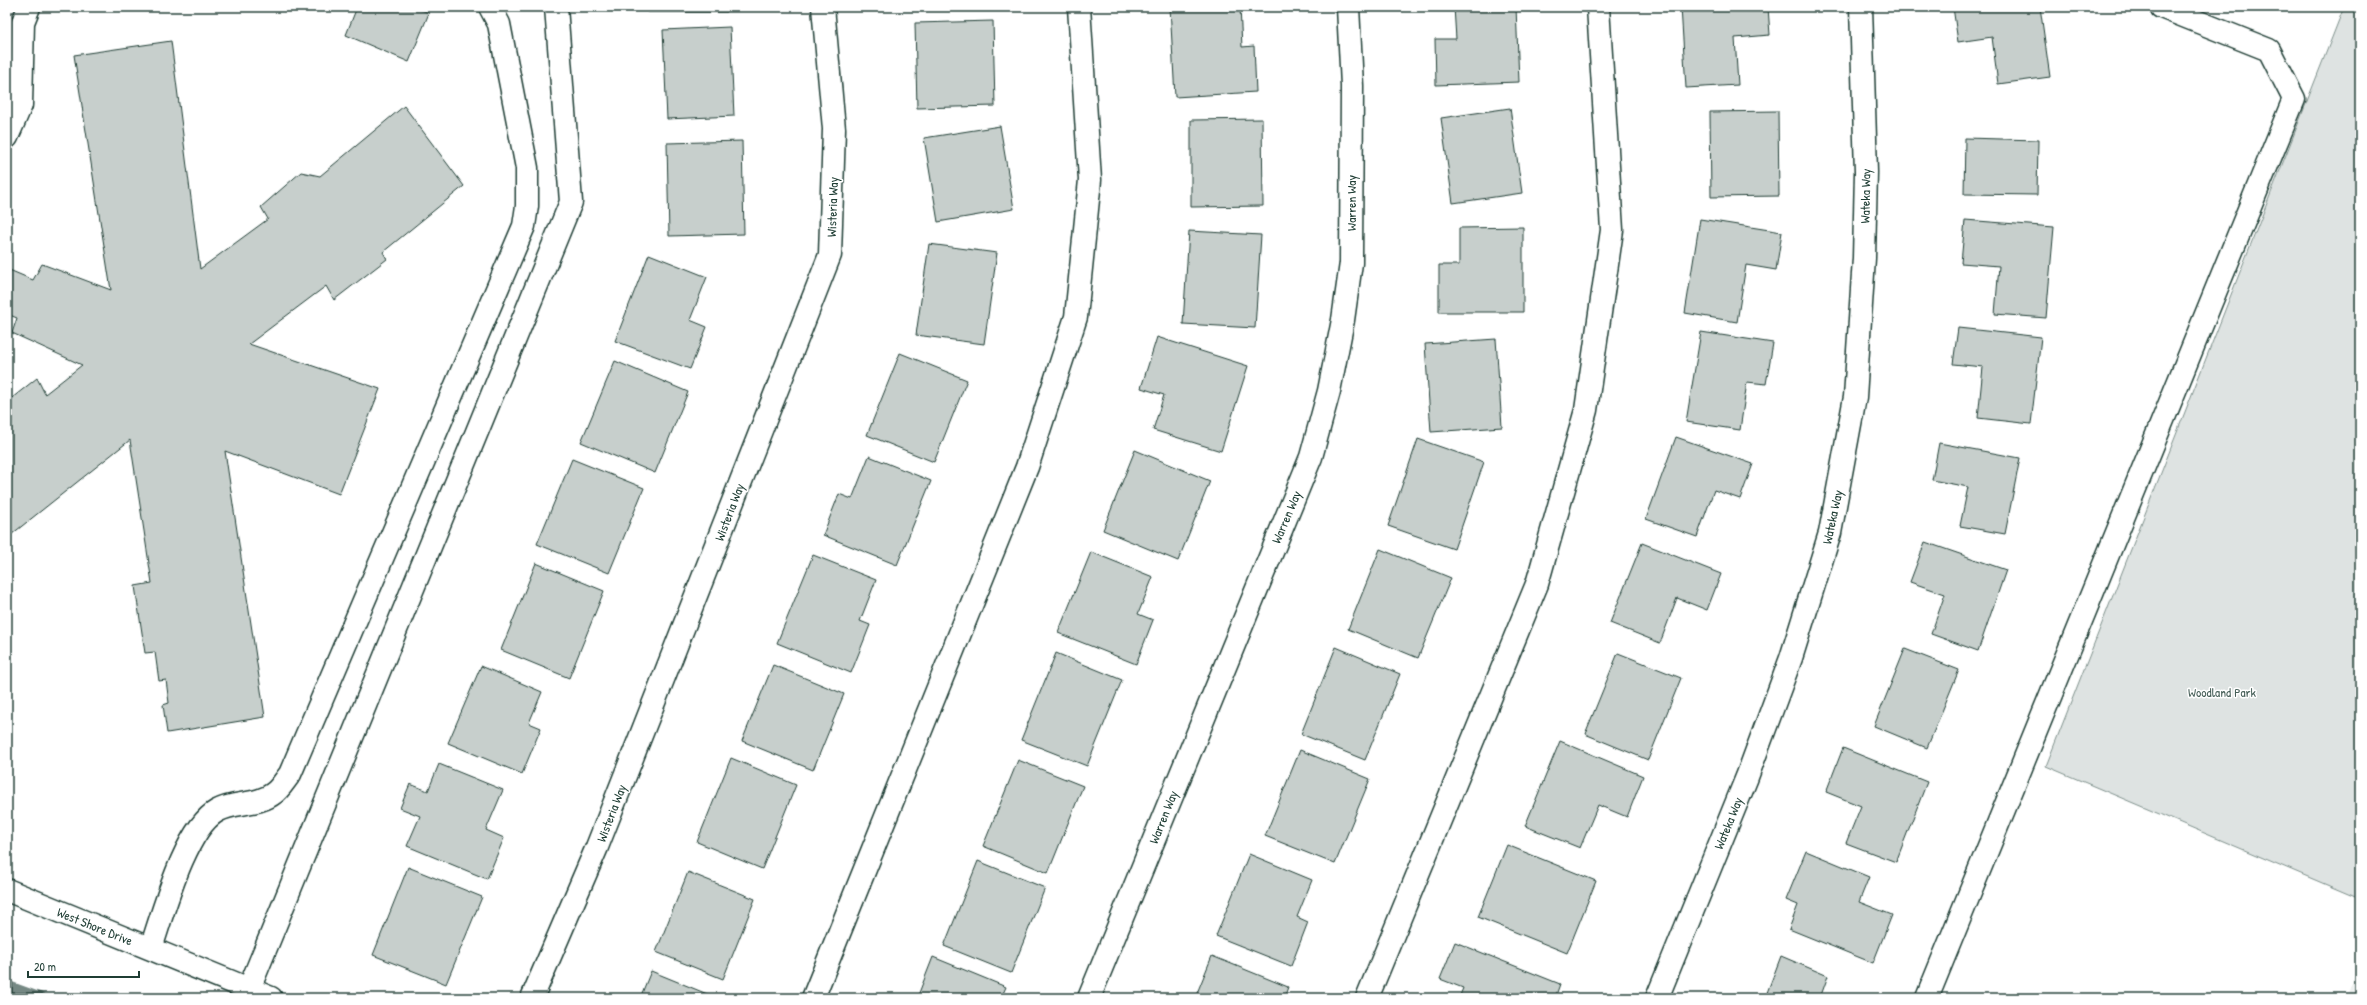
<svg xmlns="http://www.w3.org/2000/svg" width="2367" height="1005" font-family="'Patrick Hand',sans-serif">
  <style>
    .built { fill: #eef1f0 }
    .green { fill: #dee3e2; stroke: #7e908b }
    .lines { fill: none; stroke-linecap: round; stroke-linejoin: round }
    .stream { stroke: #758883; stroke-width: 11 }
    .building { fill: #c7cfcc; stroke: #1f3d34 }
    .lane-casing { stroke: #1f3d34; stroke-width: 25 }
    .street-casing { stroke: #1f3d34; stroke-width: 25 }
    .secondary-casing { stroke: #1f3d34; stroke-width: 25 }
    .lane { stroke: #fff; stroke-width: 22 }
    .street { stroke: #fff; stroke-width: 22 }
    .secondary { stroke: #fff; stroke-width: 22 }
    .labels { text-anchor: middle; stroke-width: 3; stroke-linejoin: round; paint-order: stroke }
    .street-label { font-size: 13px; fill: #1f3d34; stroke: #fff }
    .park-label { font-size: 13px; fill: #455e57; stroke: #fff }
  </style>
  <rect width="100%" height="100%" fill="#fff"/>
  <filter id="ink" filterUnits="userSpaceOnUse"><feTurbulence type="fractalNoise" baseFrequency=".025" numOctaves="2"/><feDisplacementMap in="SourceGraphic" scale="8" xChannelSelector="R" yChannelSelector="G"/><feConvolveMatrix kernelMatrix="1 2 1 2 8 2 1 2 1" color-interpolation-filters="sRGB"/></filter>
  <g filter="url(#ink)">
    <!-- built -->
    <path class="built" d="M2360,962V998H2346Z"/>
    <!-- green -->
    <path class="green" d="M2344,7H2360V899L2046,766Z"/>
    <g class="lines">
      <!-- stream -->
      <path class="stream" d="M7,986L40,998"/>
    </g>
    <!-- building -->
    <path class="building" d="M357,7H414L429,13L409,62L346,35Z
      M648,7H727V12H648Z
      M1170,7H1240L1242,47L1254,46L1256,92L1175,97Z
      M1454,7H1516L1519,82L1436,85L1435,39H1456Z
      M1681,7H1768L1770,35L1735,38L1738,85L1686,88Z
      M1953,7H2040L2050,77L1998,84L1992,37L1958,42Z
      M993,21L995,106L917,108L915,23Z
      M730,27L734,116L667,119L663,30Z
      M171,41L200,269L268,219L261,207L301,172L320,176L404,106L464,186L383,252L387,259L334,300L326,286L249,344L380,389L339,494L225,451L265,717L167,733L163,705L169,703L166,680L159,681L155,652L145,653L135,586L152,583L130,440L7,538V402L37,378L45,394L82,365L12,333L17,318L7,314V269L33,280L42,264L111,290L74,55Z
      M1510,108L1522,193L1453,203L1441,118Z
      M1778,111L1779,196L1711,197L1710,112Z
      M1262,119L1263,206L1191,207V120Z
      M1000,126L1014,209L938,222L924,138Z
      M1965,138L2038,140L2037,195L1964,194Z
      M742,141L744,234L669,236L667,143Z
      M1700,219L1782,232L1776,270L1746,265L1737,322L1685,313Z
      M1965,220L2054,227L2046,318L1995,314L1999,266L1961,263Z
      M1523,227V312H1439V265H1459V228Z
      M1189,231L1261,235L1255,328L1183,324Z
      M929,244L997,253L984,344L916,335Z
      M649,254L707,277L690,320L707,327L690,369L615,341Z
      M1958,328L2041,337L2031,424L1978,418L1983,367L1953,364Z
      M1701,332L1773,343L1766,384L1747,382L1740,430L1686,422Z
      M1157,337L1248,366L1221,451L1153,430L1164,395L1141,388Z
      M1496,339L1502,427L1431,432L1425,344Z
      M900,353L967,380L934,462L867,435Z
      M615,361L688,392L655,473L581,442Z
      M1676,437L1753,464L1740,499L1714,490L1697,537L1646,519Z
      M1418,439L1484,462L1454,549L1388,526Z
      M1939,443L2020,458L2005,534L1960,526L1968,487L1932,480Z
      M1135,450L1210,481L1178,561L1103,530Z
      M869,456L931,481L897,565L823,535L839,494L852,499Z
      M572,459L644,488L609,573L537,544Z
      M1925,542L2006,570L1978,651L1931,634L1945,594L1910,582Z
      M1642,543L1721,574L1707,610L1677,598L1660,643L1610,623Z
      M1380,549L1451,578L1418,658L1348,629Z
      M1091,552L1153,577L1138,614L1153,620L1136,664L1058,633Z
      M813,555L876,580L860,621L870,625L851,673L777,643Z
      M536,563L604,591L569,678L501,650Z
      M1336,647L1400,674L1365,760L1301,734Z
      M1905,649L1959,670L1927,748L1874,726Z
      M1056,653L1122,680L1087,766L1021,740Z
      M1618,653L1681,678L1648,760L1585,734Z
      M773,665L844,694L813,770L742,741Z
      M481,666L542,692L529,723L541,728L522,774L448,743Z
      M1560,741L1643,776L1627,817L1598,805L1580,848L1525,826Z
      M1843,748L1927,782L1896,862L1846,843L1861,806L1826,792Z
      M1300,750L1370,779L1335,864L1265,836Z
      M731,758L796,785L762,869L697,842Z
      M1018,760L1083,786L1048,873L983,846Z
      M439,764L503,790L486,830L504,838L487,879L407,846L420,816L400,808L410,784L428,791Z
      M1507,845L1596,881L1567,953L1478,917Z
      M1806,851L1869,877L1859,902L1892,915L1873,963L1789,929L1798,905L1786,900Z
      M1249,854L1312,880L1297,917L1308,922L1291,966L1216,936Z
      M978,861L1045,888L1011,973L944,946Z
      M408,867L482,897L446,984L373,955Z
      M688,872L755,899L723,979L656,952Z
      M1455,942L1560,984L1555,998H1459L1463,988L1440,979Z
      M1212,956L1288,987L1284,998H1195Z
      M1781,956L1828,976L1820,998H1765Z
      M933,957L1006,987L1001,998H917Z
      M651,971L717,998H640Z"/>
    <g class="lines">
      <defs>
        <path id="lane" d="M7,137L21,105L23,22L29,7
          M151,948C163,913 185,829 217,811C234,801 258,806 274,793C280,789 285,780 290,774L524,226L527,206V168L499,24L490,7
          M249,989L571,202L556,7
          M813,998L1027,467L1076,317L1090,180L1079,7
          M1367,998L1537,584L1586,410L1612,230L1598,7
          M1927,998L2294,99L2269,50L2161,7"/>
        <path id="street" d="M532,998L597,847L830,255L834,129L823,7
          M1089,998L1311,457L1329,391L1343,320L1351,263L1352,86L1348,7
          M1657,998L1747,777L1791,658L1830,533L1855,397L1864,258L1866,172L1861,7"/>
        <path id="secondary" d="M7,890L271,998"/>
      </defs>
      <!-- lane casing -->
      <use href="#lane" class="lane-casing"/>
      <!-- street casing -->
      <use href="#street" class="street-casing"/>
      <!-- secondary casing -->
      <use href="#secondary" class="secondary-casing"/>
      <!-- lane -->
      <use href="#lane" class="lane"/>
      <!-- street -->
      <use href="#street" class="street"/>
      <!-- secondary -->
      <use href="#secondary" class="secondary"/>
    </g>
  </g>
  <g class="labels">
    <!-- street labels -->
    <g class="street-label">
      <text transform="translate(1865 196) rotate(-89)" y="5">Wateka Way</text>
      <text transform="translate(1351 203) rotate(-90)" y="5">Warren Way</text>
      <text transform="translate(832 207) rotate(-88)" y="5">Wisteria Way</text>
      <text transform="translate(729 512) rotate(-69)" y="5">Wisteria Way</text>
      <text transform="translate(1286 517) rotate(-67)" y="5">Warren Way</text>
      <text transform="translate(1832 517) rotate(-78)" y="5">Wateka Way</text>
      <text transform="translate(611 813) rotate(-69)" y="5">Wisteria Way</text>
      <text transform="translate(1163 817) rotate(-68)" y="5">Warren Way</text>
      <text transform="translate(1728 823) rotate(-68)" y="5">Wateka Way</text>
      <text transform="translate(95 926) rotate(22)" y="5">West Shore Drive</text>
    </g>
    <!-- park labels -->
    <g class="park-label">
      <text x="2222" y="697">Woodland Park</text>
    </g>
  </g>
  <!-- margin -->
  <rect width="2367" height="1005" fill="none" stroke="#fff" stroke-width="24"/>
  <rect x="12" y="12" width="2343" height="981" fill="none" stroke="#1f3d34" stroke-width="1.5" filter="url(#ink)"/>
  <!-- scale -->
  <path d="M28 971v6h111v-6" fill="none" stroke="#1f3d34" stroke-width="2"/>
  <text x="34" y="971" font-size="12" fill="#1f3d34" stroke="#ffffff" stroke-width="3" paint-order="stroke">20 m</text>
</svg>
